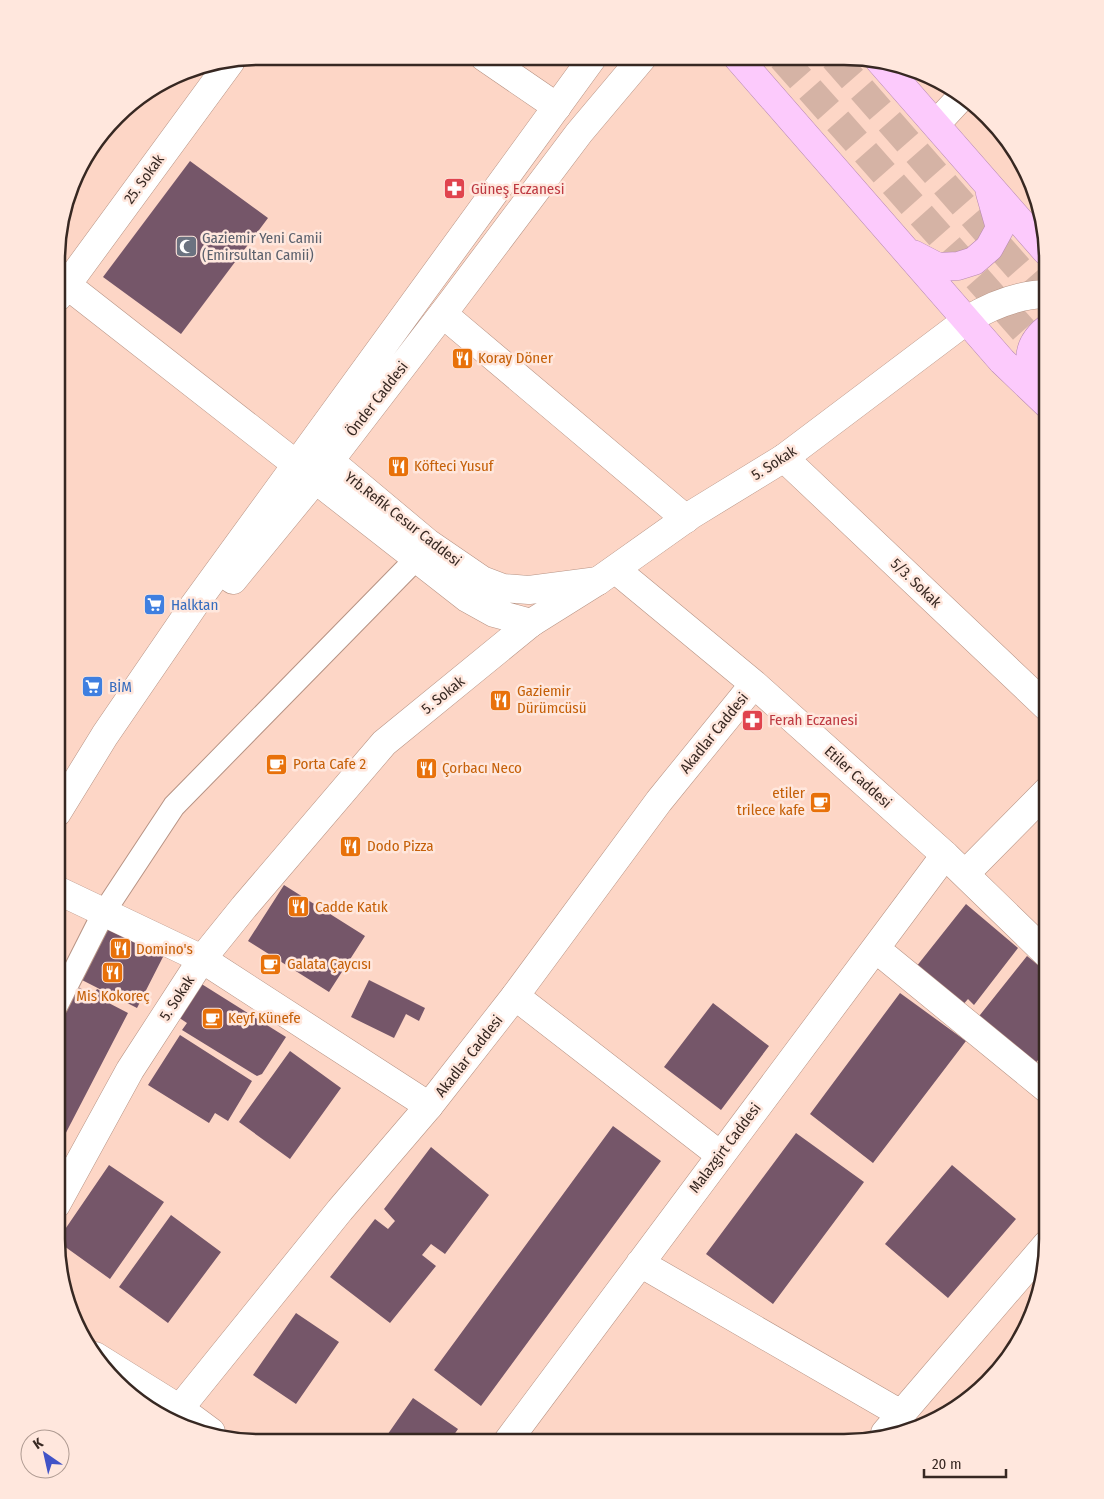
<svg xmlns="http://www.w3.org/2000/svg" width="1104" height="1499" font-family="'Fira Sans Condensed',sans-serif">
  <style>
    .building { fill: #755669 }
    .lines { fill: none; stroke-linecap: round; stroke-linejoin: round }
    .trunk-tunnel { stroke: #d5b3a5; stroke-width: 28; stroke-dasharray: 28 14; stroke-linecap: butt }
    .pedestrian-casing { stroke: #b79384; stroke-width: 24 }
    .minor-casing { stroke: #b79384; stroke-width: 29 }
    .tertiary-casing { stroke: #b79384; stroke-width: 29 }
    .trunk-casing { stroke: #b689b0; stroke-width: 29 }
    .pedestrian { stroke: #fff; stroke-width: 22 }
    .minor { stroke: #fff; stroke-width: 28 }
    .tertiary { stroke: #fff; stroke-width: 28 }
    .trunk { stroke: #fccafc; stroke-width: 28 }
    .labels { text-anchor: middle; stroke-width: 5; stroke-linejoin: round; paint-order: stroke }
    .street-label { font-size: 15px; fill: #372822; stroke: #ffe7dd }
    .health-label { font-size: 15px; fill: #be3a42; stroke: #ffe7dd; text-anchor: start }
    .worship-label { font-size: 15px; fill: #5b616d; stroke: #ffe7dd; text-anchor: start }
    .food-label { font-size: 15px; fill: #c56008; stroke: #ffe7dd; text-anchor: start }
    .shop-label { font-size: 15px; fill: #366cbe; stroke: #ffe7dd; text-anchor: start }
    .rim { fill: none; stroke: #372822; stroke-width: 2.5 }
  </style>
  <rect width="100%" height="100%" fill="#fdd6c6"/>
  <!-- building -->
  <path class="building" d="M190,161L268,218L181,334L103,277Z
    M284,885L365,936L329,992L248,941Z
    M966,904L1018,948L974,1005L968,999L961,1007L916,967Z
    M108,924L165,953L137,1008L80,979Z
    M1027,956L1047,972V1049L1034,1065L976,1020Z
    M369,980L425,1008L419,1021L406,1014L394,1038L351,1017Z
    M200,983L286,1037L262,1074L257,1076L182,1030L187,1023L178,1017Z
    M72,984L93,995L97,989L105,993L101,999L128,1013L56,1152L57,1016Z
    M900,993L966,1041L873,1163L810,1114Z
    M713,1003L769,1046L721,1110L664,1067Z
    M180,1035L252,1081L228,1121L215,1113L209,1123L148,1085Z
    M290,1051L341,1088L290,1159L239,1122Z
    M613,1126L661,1161L481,1406L434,1370Z
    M796,1133L864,1182L773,1304L706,1254Z
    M431,1147L489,1195L445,1254L431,1244L422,1255L436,1266L390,1323L330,1277L375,1219L388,1229L395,1221L384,1209Z
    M109,1165L164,1202L110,1279L57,1241Z
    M952,1165L1016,1219L948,1298L885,1244Z
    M171,1215L221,1252L168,1323L119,1287Z
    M296,1313L339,1342L296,1404L253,1375Z
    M413,1398L458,1429L449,1442L383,1441Z"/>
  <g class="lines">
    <!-- trunk-tunnel -->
    <path class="trunk-tunnel" d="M782,58L1048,358
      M834,58L1048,302"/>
    <defs>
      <path id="pedestrian" d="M57,1005L104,912L174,806L416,559"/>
      <path id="minor" d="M484,57L557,107
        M936,124L963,95
        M58,278L467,598L494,613L531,623
        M58,297L231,61
        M443,314L686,519
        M784,458L1048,708
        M307,464L330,461L428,543L482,580L503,588L529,590L598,581
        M966,873L1048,790
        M57,890L202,959L429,1106
        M876,949L1047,1089
        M515,996L720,1155
        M640,1263L901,1414
        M95,1356L180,1409L211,1432
        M885,1433L1047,1244
        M507,1442L945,855"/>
      <path id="tertiary" d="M615,569L754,684L945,855L1047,954
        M233,580L315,480L451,303L579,133L643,57
        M57,813L105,735L192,608L593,57
        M56,1205L130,1070L202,959L244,907L384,743L531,623L598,581L691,515L784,458L967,320C992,305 1018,294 1048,294
        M172,1418L340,1210L429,1106L515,996L659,801L754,684"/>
      <path id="trunk" d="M738,58L1002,361L1048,405
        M879,60L1046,251
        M913,254L938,267L958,266L974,261L989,248L1000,228L990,193
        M1044,396C1029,371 1021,349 1048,328"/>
    </defs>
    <!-- pedestrian casing -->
    <use href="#pedestrian" class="pedestrian-casing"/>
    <!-- minor casing -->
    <use href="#minor" class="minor-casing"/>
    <!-- tertiary casing -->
    <use href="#tertiary" class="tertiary-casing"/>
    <!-- trunk casing -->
    <use href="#trunk" class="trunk-casing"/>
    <!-- pedestrian -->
    <use href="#pedestrian" class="pedestrian"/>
    <!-- minor -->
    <use href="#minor" class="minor"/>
    <!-- tertiary -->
    <use href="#tertiary" class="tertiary"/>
    <!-- trunk -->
    <use href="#trunk" class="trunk"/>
  </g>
  <!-- icons -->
  <defs>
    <symbol id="pharmacy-square" viewBox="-11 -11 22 22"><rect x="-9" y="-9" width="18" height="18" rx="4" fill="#e0444e" stroke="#ffe7dd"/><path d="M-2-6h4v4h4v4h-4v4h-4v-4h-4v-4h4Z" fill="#fff"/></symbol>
    <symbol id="mosque-square" viewBox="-11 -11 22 22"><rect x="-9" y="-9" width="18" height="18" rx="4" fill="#6b7280" stroke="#ffe7dd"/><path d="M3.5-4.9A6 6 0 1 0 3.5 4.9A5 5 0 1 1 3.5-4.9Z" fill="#fff"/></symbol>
    <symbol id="restaurant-square" viewBox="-11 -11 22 22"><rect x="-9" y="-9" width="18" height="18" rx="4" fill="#e8710a" stroke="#ffe7dd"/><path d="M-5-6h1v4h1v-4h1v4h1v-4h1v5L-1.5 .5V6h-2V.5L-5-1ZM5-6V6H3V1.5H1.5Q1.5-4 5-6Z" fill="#fff"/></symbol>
    <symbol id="supermarket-square" viewBox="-11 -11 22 22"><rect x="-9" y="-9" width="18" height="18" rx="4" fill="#3f7fe0" stroke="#ffe7dd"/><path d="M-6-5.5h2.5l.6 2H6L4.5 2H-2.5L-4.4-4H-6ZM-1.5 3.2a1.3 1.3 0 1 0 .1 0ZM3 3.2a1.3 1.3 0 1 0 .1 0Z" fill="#fff"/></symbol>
    <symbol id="cafe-square" viewBox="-11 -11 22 22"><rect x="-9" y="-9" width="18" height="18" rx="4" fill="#e8710a" stroke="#ffe7dd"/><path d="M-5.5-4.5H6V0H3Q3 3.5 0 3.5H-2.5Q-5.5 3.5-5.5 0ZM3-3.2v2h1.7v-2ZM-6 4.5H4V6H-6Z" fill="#fff"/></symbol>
  </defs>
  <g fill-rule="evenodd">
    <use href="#pharmacy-square" x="442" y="176" width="25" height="25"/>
    <use href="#mosque-square" x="174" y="234" width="25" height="25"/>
    <use href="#restaurant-square" x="450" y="346" width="25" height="25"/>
    <use href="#restaurant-square" x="386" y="454" width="25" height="25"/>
    <use href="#supermarket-square" x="142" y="592" width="25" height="25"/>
    <use href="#supermarket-square" x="80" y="674" width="25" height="25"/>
    <use href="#restaurant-square" x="488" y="688" width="25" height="25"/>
    <use href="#pharmacy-square" x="740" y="708" width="25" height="25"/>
    <use href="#cafe-square" x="264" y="752" width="25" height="25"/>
    <use href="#restaurant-square" x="414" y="756" width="25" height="25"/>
    <use href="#cafe-square" x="808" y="790" width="25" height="25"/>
    <use href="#restaurant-square" x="338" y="834" width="25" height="25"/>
    <use href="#restaurant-square" x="286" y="894" width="25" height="25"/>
    <use href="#restaurant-square" x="108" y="936" width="25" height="25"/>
    <use href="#cafe-square" x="258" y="952" width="25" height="25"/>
    <use href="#restaurant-square" x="100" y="960" width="25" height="25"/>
    <use href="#cafe-square" x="200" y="1006" width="25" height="25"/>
  </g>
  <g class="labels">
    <!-- street labels -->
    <g class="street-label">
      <text transform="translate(144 179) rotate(-54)" y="5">25. Sokak</text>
      <text transform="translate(377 399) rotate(-52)" y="5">Önder Caddesi</text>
      <text transform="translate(774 463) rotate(-33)" y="5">5. Sokak</text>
      <text transform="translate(403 519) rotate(38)" y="5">Yrb.Refik Cesur Caddesi</text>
      <text transform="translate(916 583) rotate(44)" y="5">5/3. Sokak</text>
      <text transform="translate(443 695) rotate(-39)" y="5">5. Sokak</text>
      <text transform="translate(714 733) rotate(-51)" y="5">Akadlar Caddesi</text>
      <text transform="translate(858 777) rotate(42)" y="5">Etiler Caddesi</text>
      <text transform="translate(177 998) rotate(-57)" y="5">5. Sokak</text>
      <text transform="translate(469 1056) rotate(-52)" y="5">Akadlar Caddesi</text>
      <text transform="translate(725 1148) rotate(-53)" y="5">Malazgirt Caddesi</text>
    </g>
    <!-- health labels -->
    <g class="health-label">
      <text x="471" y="194">Güneş Eczanesi</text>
      <text x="769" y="725">Ferah Eczanesi</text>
    </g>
    <!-- worship labels -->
    <g class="worship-label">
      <text x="202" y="243">Gaziemir Yeni Camii<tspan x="202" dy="17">(Emirsultan Camii)</tspan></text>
    </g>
    <!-- food labels -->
    <g class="food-label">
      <text x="478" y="363">Koray Döner</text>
      <text x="414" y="471">Köfteci Yusuf</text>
      <text x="517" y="696">Gaziemir<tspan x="517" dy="17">Dürümcüsü</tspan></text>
      <text x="293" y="769">Porta Cafe 2</text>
      <text x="442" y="773">Çorbacı Neco</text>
      <text x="805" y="798" text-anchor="end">etiler<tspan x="805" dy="17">trilece kafe</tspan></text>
      <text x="367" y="851">Dodo Pizza</text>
      <text x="315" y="912">Cadde Katık</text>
      <text x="136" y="954">Domino's</text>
      <text x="287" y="969">Galata Çaycısı</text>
      <text x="113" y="1001" text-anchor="middle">Mis Kokoreç</text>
      <text x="228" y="1023">Keyf Künefe</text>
    </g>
    <!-- shop labels -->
    <g class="shop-label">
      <text x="171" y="610">Halktan</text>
      <text x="109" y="692">BİM</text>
    </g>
  </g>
  <!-- crop -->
  <path d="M0 0H1104V1499H0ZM260 65H844A195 195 0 0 1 1039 260V1239A195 195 0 0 1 844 1434H260A195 195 0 0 1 65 1239V260A195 195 0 0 1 260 65Z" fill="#ffe7dd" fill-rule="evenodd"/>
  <path class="rim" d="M260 65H844A195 195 0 0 1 1039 260V1239A195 195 0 0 1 844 1434H260A195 195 0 0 1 65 1239V260A195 195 0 0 1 260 65Z"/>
  <!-- north arrow -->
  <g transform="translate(45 1454) rotate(326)"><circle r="24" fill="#ffe7dd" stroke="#af9b92"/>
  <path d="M0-4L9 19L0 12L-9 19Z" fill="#4153c7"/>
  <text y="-8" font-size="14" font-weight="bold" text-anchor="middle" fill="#372822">K</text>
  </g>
  <!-- scale -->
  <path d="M924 1469v8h82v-8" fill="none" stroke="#372822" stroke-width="2.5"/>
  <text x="932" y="1469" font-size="15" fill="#372822" stroke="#ffe7dd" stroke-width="4" paint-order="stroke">20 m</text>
</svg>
